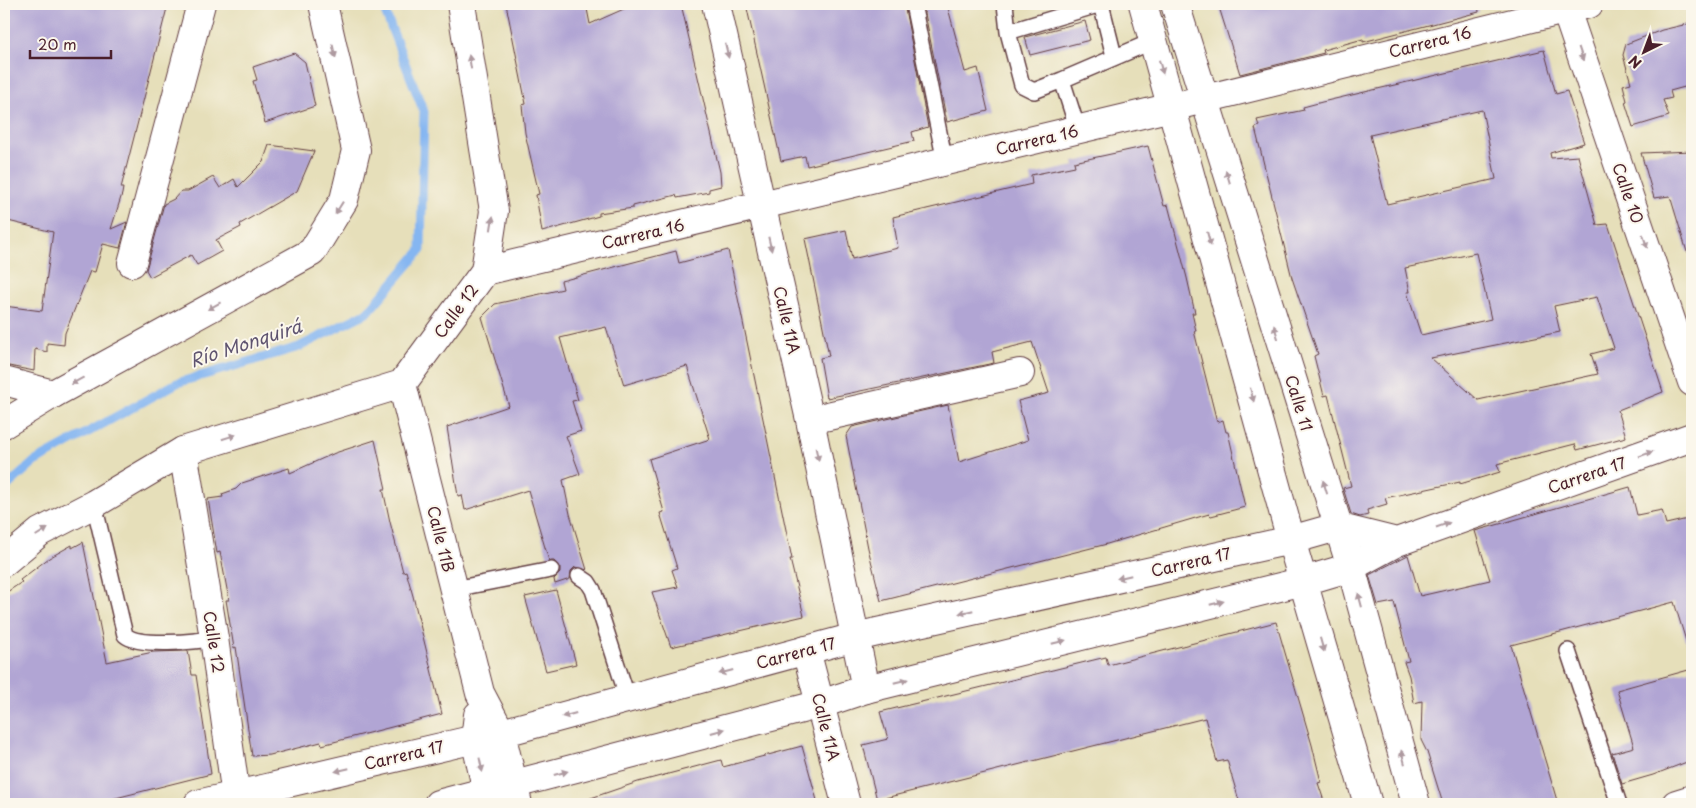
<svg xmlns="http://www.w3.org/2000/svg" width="1696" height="808" font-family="'Playpen Sans',sans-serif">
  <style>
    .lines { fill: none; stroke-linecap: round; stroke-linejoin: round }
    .stream { stroke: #85b6f1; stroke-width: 9 }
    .building { fill: #b1a5d4; fill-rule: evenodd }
    .service-casing { stroke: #613c40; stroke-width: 18 }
    .minor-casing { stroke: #613c40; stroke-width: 30 }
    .tertiary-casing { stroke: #613c40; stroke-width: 30 }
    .primary-casing { stroke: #613c40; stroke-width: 30 }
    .service { stroke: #fff; stroke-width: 15 }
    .minor { stroke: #fff; stroke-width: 28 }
    .tertiary { stroke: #fff; stroke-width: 28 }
    .primary { stroke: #fff; stroke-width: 28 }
    .oneway { fill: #ae9aa0 }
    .labels { text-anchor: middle; stroke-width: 4; stroke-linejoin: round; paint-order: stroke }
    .street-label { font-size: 16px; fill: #4a1f2b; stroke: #fbf7ec }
    .water-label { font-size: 18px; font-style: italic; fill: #5f5470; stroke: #fbf7ec }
  </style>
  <rect width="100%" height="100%" fill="#fbf7ec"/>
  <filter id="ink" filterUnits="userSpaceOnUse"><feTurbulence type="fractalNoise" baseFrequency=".02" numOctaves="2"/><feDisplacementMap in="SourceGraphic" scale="10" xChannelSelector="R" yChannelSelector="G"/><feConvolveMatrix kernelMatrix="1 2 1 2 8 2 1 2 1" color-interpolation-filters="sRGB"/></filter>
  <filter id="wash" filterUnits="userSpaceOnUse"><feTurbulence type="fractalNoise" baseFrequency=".0096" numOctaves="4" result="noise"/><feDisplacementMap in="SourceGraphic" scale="20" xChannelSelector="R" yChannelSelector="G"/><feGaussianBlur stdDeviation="1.12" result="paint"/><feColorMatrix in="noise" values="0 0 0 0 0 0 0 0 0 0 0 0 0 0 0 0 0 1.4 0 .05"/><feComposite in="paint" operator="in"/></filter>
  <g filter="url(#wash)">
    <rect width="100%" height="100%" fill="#e6dfba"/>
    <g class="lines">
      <!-- stream -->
      <path class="stream" d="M4,489L34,462L177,383L299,347L368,312L421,250L424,112L382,4"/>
    </g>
    <g id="blocks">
      <!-- building -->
      <path class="building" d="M4,4H168L121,188H123L122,194L111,229L127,222L120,248L103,244L95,272L90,271L65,333L64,345L47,343V352L35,349L34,371L4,365V306L42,311L53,232L4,220Z
        M506,4H586L590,24L635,4H681L720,172L721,186L709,189V192L677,198L676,195L633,206V208L599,213V216L542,232L536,195L539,194L525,133L522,105L526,104Z
        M746,4H904L928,127L912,132L914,141L846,157L807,166L805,156L781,161Z
        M923,4H947L965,72L978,68L988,111L947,122Z
        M1218,4H1478L1479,12L1363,42V39L1323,50L1324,53L1240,74Z
        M1085,21L1090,40L1030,55L1025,37Z
        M1692,23V85L1670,91L1672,98L1663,100L1669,116L1633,127L1625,102L1627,101L1623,85L1631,83L1623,55L1626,44L1662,30Z
        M1544,50L1556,94L1567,91L1584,143L1550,153L1551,158L1578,156L1597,225L1608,224L1663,392L1618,410L1626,437L1577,450L1575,444L1497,464L1500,472L1460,484V482L1385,498L1387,504L1367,510L1368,515L1360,517L1351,514L1343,488L1351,486L1328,395L1324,396L1314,356L1318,354L1292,278L1255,128L1259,126L1257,120L1304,110L1303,107L1322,102ZM1482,110L1496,179L1387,204L1370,135ZM1476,253L1491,319L1421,335L1407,292H1410L1405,268ZM1597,297L1614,348L1591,354L1598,374L1478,400L1431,358L1560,332L1554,306Z
        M294,53L305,62L315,106L265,123L253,81L257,80L253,67Z
        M269,145L314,151L297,191L240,224L241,227L216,240L222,251L197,265L191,255L150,277L146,270L164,204L174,199L181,191H188L213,177L220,188L234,179L238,187L263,162Z
        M1148,146L1164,206L1168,205L1187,278L1195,313H1192L1196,331H1194L1217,422L1223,420L1226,432H1228L1245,507L1211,516L1209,514L1107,544L881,601L868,548L846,436L852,427L948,405L959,462L1028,440L1018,401L1049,393L1032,342L992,352L994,363L827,398L820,358L829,356L805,239L846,230L852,259L898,248L893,217L1032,184L1031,175L1075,166L1074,162Z
        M1692,151V251L1687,252L1670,196L1654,198L1641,153Z
        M728,250L792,559H790L804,616L671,647L652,592L678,587L672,570L677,568L660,513L664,512L649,459L710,439L687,366L624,385L606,327L560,338L578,400L572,401L581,431L566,436L580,474L563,480L570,514L587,570L575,567L571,571L570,579L555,584L554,579L560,573V568L554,561H549L528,490L465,510L462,495L458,496L447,427L509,406L482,317L495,304L563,289L561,281L676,251L679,263Z
        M375,440L386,489H383L390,522L403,572L406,571L413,596L442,714L322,745L321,742L270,755L252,756L236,647L234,648L226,600H229L220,552L217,553L208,499L223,497L222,494L236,489L242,483L289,468L290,473L335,453Z
        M1630,487L1637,515L1662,510L1666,524L1692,518V643L1687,644L1674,602L1511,645L1558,804H1443L1427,752L1421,740L1422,701L1414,703L1409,676L1404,662L1409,661L1394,602L1378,605L1369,575L1408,555L1420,596L1490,580L1475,531Z
        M83,542L107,662L153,652L188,651L192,675H196L211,774L92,804H4V594L22,582L20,580L49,558L72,545V548Z
        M556,590L576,664L546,671L525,597Z
        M1276,622L1312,745L1321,782L1318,783L1325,804H1240L1227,760L1217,762L1205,718L877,800L863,745L888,739L880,712L1106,657L1108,665Z
        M1692,669V760L1653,775L1622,784L1612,753L1634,747L1617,690Z
        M802,746L818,804H589L588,799L638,782L721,760L723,767Z"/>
    </g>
  </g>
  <g filter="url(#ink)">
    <use href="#blocks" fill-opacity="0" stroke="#613c40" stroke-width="1"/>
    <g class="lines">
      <defs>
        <path id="service" d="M913,4L945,162
          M1005,4L1008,32L1022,85L1034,91L1062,80
          M1101,4L1114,56
          M1008,32L1101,4
          M1078,130L1062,80L1153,41
          M94,504L125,635C138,647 196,642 214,638
          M579,576L588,582L593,590L628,699
          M454,589L551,570
          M1568,651L1619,804"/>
        <path id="minor" d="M716,4L810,420L866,689
          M1564,4L1692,382
          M132,263L201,4
          M485,271L1172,107L1589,4
          M4,381L53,394
          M810,420L1020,373
          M183,451L214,638L237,804
          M1337,527L1397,542
          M1351,567L1397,542L1692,437
          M806,650L846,804
          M1676,804L1692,799"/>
        <path id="tertiary" d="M402,384L480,693L501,733L518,804
          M4,424L53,394L312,252L344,200L356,150L323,4
          M4,562L40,532L94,504L183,451L402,384L485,271L494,211L461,4
          M478,715L475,739L490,804"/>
        <path id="primary" d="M1143,4L1291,540L1368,804
          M1175,4L1351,567L1416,804
          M198,804L501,733L855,637L1291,540L1337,527
          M438,804L821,704L866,689L1304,581L1351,567"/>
      </defs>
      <!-- service casing -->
      <use href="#service" class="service-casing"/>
      <!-- minor casing -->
      <use href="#minor" class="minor-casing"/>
      <!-- tertiary casing -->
      <use href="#tertiary" class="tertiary-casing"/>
      <!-- primary casing -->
      <use href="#primary" class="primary-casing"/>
      <!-- service -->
      <use href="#service" class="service"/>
      <!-- minor -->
      <use href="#minor" class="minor"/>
      <!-- tertiary -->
      <use href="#tertiary" class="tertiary"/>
      <!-- primary -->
      <use href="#primary" class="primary"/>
    </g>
    <!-- one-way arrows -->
    <defs><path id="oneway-solid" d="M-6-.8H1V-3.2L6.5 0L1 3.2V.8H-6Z" transform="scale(1.25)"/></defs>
    <g class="oneway">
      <use href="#oneway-solid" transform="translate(334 51) rotate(77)"/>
      <use href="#oneway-solid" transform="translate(727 51) rotate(77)"/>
      <use href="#oneway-solid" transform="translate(1581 54) rotate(71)"/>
      <use href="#oneway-solid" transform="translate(470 62) rotate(-99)"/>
      <use href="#oneway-solid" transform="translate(1161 67) rotate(74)"/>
      <use href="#oneway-solid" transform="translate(1228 177) rotate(-107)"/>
      <use href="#oneway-solid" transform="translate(339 208) rotate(122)"/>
      <use href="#oneway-solid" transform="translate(492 223) rotate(-81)"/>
      <use href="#oneway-solid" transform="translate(1209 239) rotate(75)"/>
      <use href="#oneway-solid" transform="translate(1645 241) rotate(71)"/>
      <use href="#oneway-solid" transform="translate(770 244) rotate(77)"/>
      <use href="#oneway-solid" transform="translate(214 306) rotate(151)"/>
      <use href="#oneway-solid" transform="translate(1276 332) rotate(-107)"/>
      <use href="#oneway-solid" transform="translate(77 381) rotate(152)"/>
      <use href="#oneway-solid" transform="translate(1252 395) rotate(75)"/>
      <use href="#oneway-solid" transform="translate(229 437) rotate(-17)"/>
      <use href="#oneway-solid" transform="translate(817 454) rotate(78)"/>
      <use href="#oneway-solid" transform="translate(1646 454) rotate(-19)"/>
      <use href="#oneway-solid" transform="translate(1325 487) rotate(-107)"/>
      <use href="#oneway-solid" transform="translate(1443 525) rotate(-19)"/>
      <use href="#oneway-solid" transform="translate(42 532) rotate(-32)"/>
      <use href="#oneway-solid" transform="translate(1124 577) rotate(167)"/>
      <use href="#oneway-solid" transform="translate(1360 600) rotate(-105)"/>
      <use href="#oneway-solid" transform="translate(1217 603) rotate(-14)"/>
      <use href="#oneway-solid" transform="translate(966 612) rotate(167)"/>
      <use href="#oneway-solid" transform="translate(1059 642) rotate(-14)"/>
      <use href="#oneway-solid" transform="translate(1322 645) rotate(74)"/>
      <use href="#oneway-solid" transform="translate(726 672) rotate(165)"/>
      <use href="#oneway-solid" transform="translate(901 681) rotate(-14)"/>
      <use href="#oneway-solid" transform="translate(569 715) rotate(165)"/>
      <use href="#oneway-solid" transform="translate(718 731) rotate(-15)"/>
      <use href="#oneway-solid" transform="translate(1403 757) rotate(-105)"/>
      <use href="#oneway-solid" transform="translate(481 765) rotate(78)"/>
      <use href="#oneway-solid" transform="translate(342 770) rotate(167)"/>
      <use href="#oneway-solid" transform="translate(561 773) rotate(-15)"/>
    </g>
  </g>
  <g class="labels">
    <!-- street labels -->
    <g class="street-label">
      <text transform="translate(1430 42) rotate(-14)" y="6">Carrera 16</text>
      <text transform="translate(1037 140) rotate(-13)" y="6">Carrera 16</text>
      <text transform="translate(1628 193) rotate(71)" y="6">Calle 10</text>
      <text transform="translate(643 234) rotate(-13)" y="6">Carrera 16</text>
      <text transform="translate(456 311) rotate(-54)" y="6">Calle 12</text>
      <text transform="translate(787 320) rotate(77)" y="6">Calle 11A</text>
      <text transform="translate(1299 403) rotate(73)" y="6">Calle 11</text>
      <text transform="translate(1587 475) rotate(-19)" y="6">Carrera 17</text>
      <text transform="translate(441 539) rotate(76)" y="6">Calle 11B</text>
      <text transform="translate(1191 562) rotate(-13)" y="6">Carrera 17</text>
      <text transform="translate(214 642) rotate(81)" y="6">Calle 12</text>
      <text transform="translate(796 653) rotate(-15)" y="6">Carrera 17</text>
      <text transform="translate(826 727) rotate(76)" y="6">Calle 11A</text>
      <text transform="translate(404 755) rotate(-13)" y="6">Carrera 17</text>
    </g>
    <!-- water labels -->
    <g class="water-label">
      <text transform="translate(246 344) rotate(-18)" y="6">Río Monquirá</text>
    </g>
  </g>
  <!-- margin -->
  <rect width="1696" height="808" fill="none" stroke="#fbf7ec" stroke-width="20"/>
  <!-- north arrow -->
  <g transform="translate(1644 52) rotate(222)" stroke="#fbf7ec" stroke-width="4" paint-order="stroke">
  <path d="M0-4L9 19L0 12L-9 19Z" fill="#4a1f2b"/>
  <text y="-8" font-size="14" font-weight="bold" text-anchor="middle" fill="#4a1f2b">N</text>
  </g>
  <!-- scale -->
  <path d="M30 50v8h81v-8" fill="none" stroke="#4a1f2b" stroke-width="2.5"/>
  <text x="38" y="50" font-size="15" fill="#4a1f2b" stroke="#fbf7ec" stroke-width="4" paint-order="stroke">20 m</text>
</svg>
